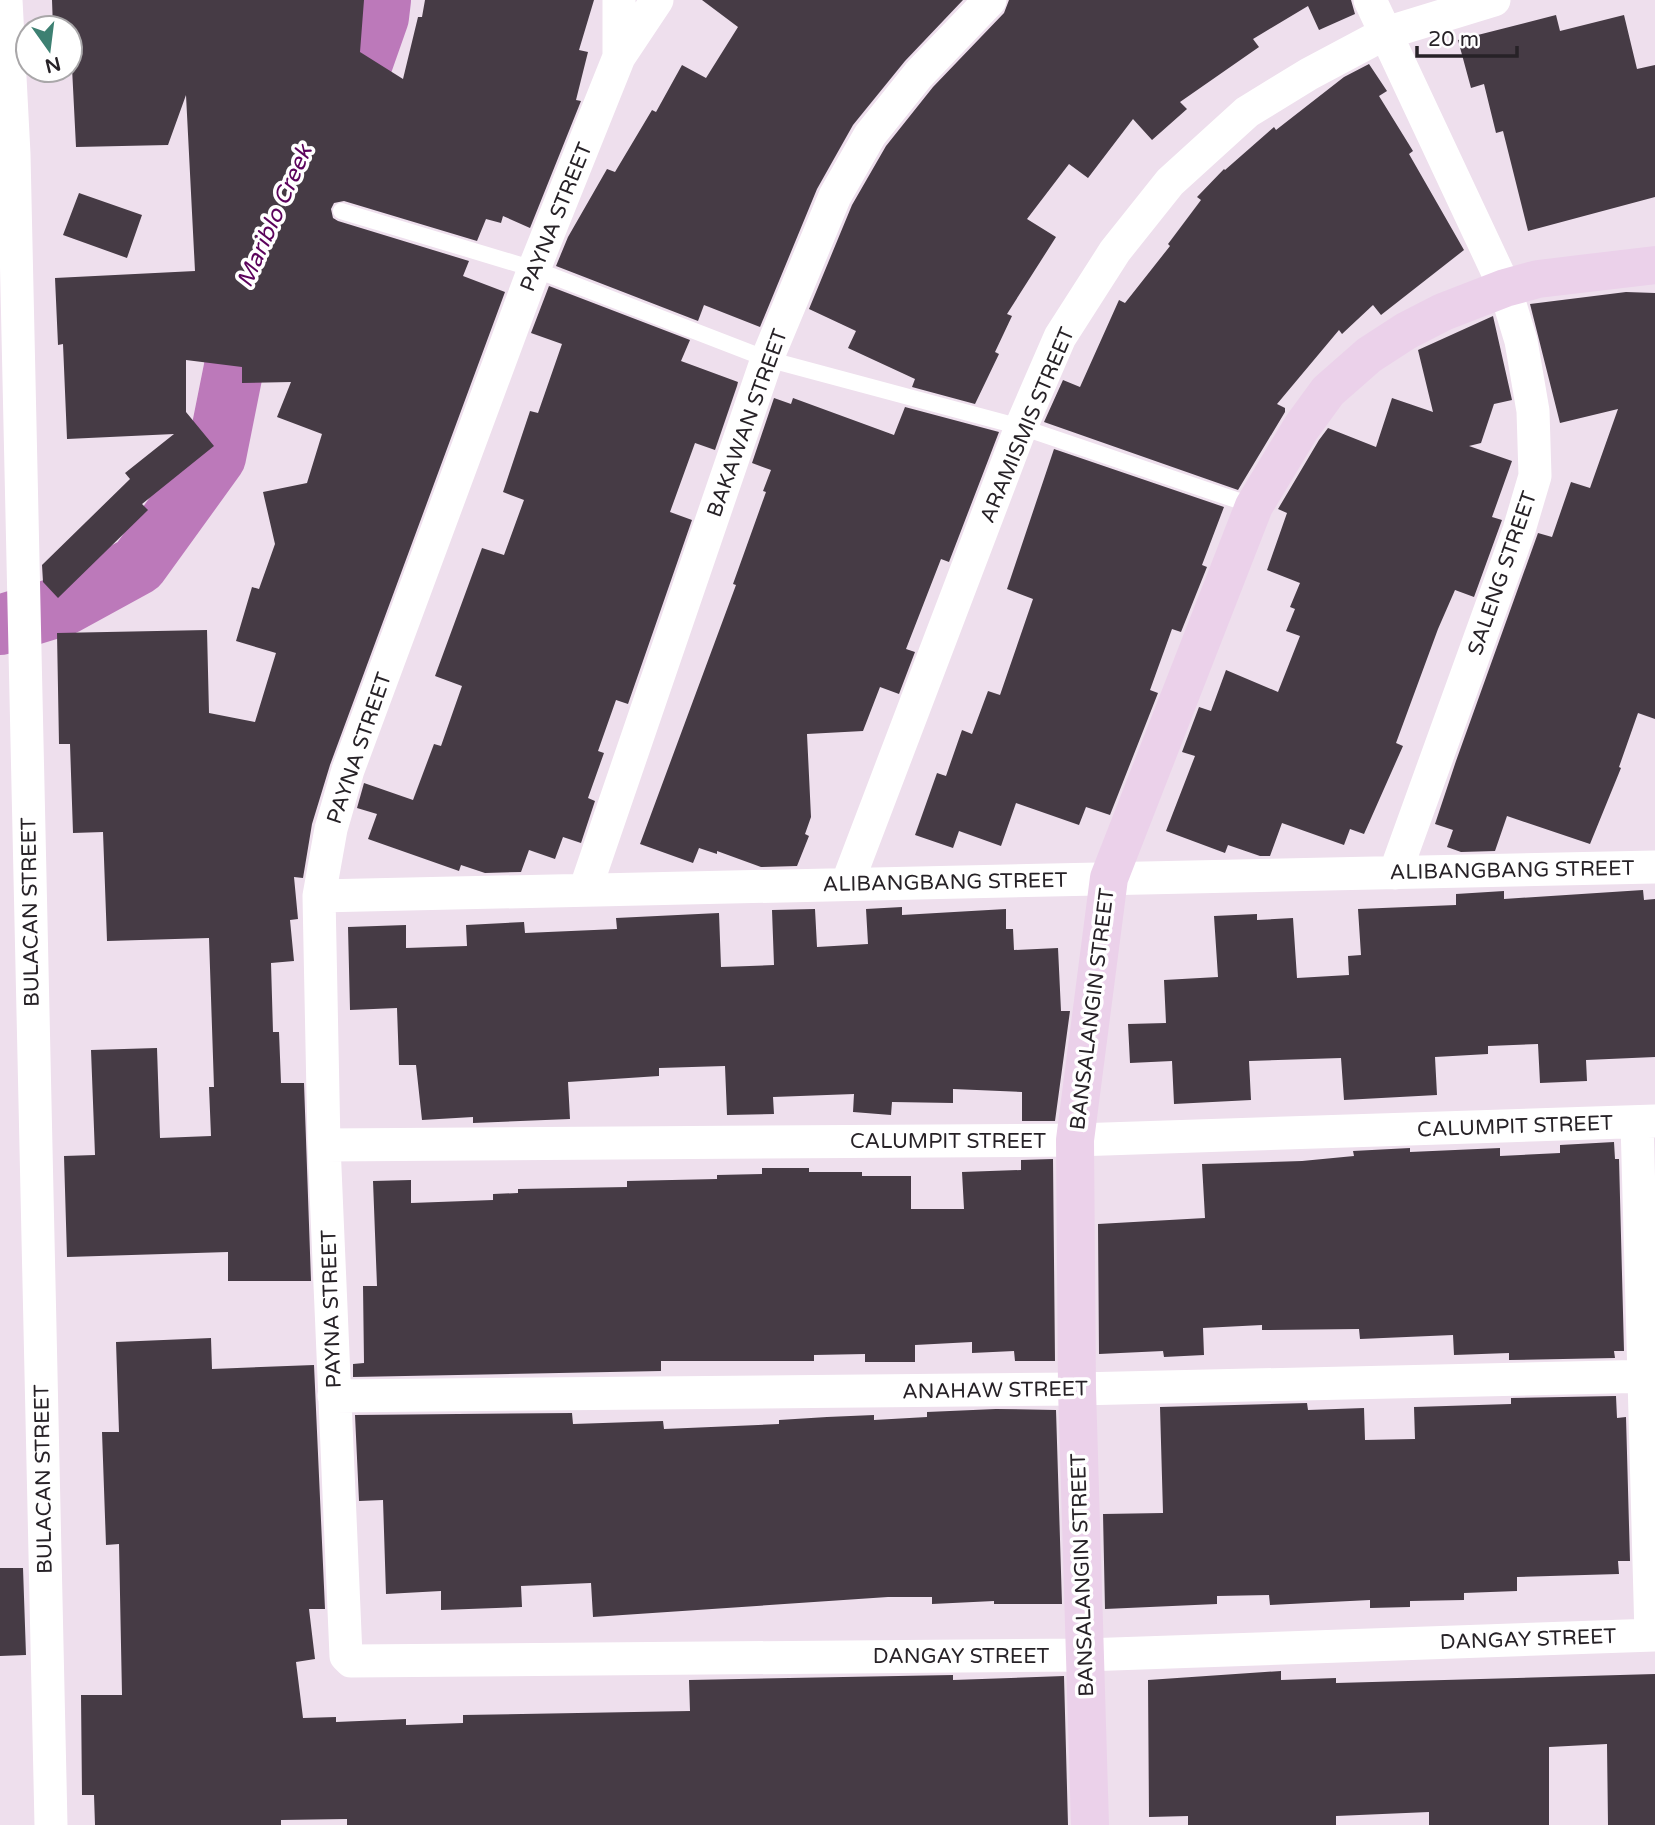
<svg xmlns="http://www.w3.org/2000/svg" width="1655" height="1825" font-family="'Varela Round',sans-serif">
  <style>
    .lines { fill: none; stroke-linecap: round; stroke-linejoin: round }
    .river { stroke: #bc79ba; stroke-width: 60 }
    .building { fill: #463b45 }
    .lane { stroke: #fff; stroke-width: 16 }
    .street { stroke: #fff; stroke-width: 33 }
    .secondary { stroke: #ebd1ea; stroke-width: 38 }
    .labels { text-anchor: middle; stroke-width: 7; stroke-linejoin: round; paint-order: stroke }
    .street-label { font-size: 21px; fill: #272227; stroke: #fff }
    .water-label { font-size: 23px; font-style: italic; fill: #5b025b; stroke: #fff }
  </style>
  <rect width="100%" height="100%" fill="#eedfed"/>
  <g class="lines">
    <!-- river -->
    <path class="river" d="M319,80L323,55L360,71L379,17L381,0
      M0,625L65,605L138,565L216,457L234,367L237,300L242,287"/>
  </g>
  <!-- building -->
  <path class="building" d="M52,0H364L360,52L403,79L418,17H422L425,0H594L579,50L588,52L576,100L581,101L530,228L503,216L501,223L486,219L477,241L344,201L334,203L331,209L333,218L338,221L469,261L463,276L505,292L330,765L312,824L303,878L294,877L298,919L290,920L294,961L271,963L273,1032H279L281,1083H304L311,1281H228V1252L67,1257L64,1156L95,1155L91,1050L157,1048L160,1138L211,1136L209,1087H214L209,938L107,941L103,832L73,833L70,744H59L57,633L207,630L209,713L255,722L276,653L236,641L252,587L259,589L275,544L263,492L307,483L322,434L277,417L291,382L242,383V367L186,360V412L214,446L142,504L148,510L58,598L43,582L42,565L130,479L125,473L174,434L67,439L63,344L58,345L55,278L195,271L186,95L168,145L76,147L70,28H53Z
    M702,0H963L905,61L853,125L817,189L760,327L704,305L698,321L556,266L568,237L607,169L615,172L652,110L656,112L682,65L706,78L738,27Z
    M1009,0H1351L1355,14L1319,30L1308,6L1253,39L1259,47L1180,102L1187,109L1152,140L1133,119L1088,178L1069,164L1027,219L1056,237L1007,314L1012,316L995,352L999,354L975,404L912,387L915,379L848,348L856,331L809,309L852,205L886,146L933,87L1004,13Z
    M1556,15L1560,31L1624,15L1637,69L1655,65V197L1528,231L1503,131L1496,133L1484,84L1471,88L1458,40Z
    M1369,64L1387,91L1379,96L1413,151L1409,154L1464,250L1381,315L1373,305L1342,334L1339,330L1277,404L1285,408V412L1238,490L1044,422L1063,380L1080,387L1119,300L1125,303L1170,246L1168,244L1201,200L1197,197L1224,169L1225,170L1274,127L1276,130L1344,77Z
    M79,193L142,215L127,258L63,235Z
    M549,286L690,340L681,361L738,382L737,386L715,450L695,443L670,512L692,520L628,704L616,700L598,751L604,753L588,798L595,801L581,843L563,837L555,859L529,850L521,872L485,873L461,865L459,871L368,839L377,814L357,808L364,783L413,800L434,744L441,746L462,686L435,676L482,548L504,555L524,500L503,492L530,411L538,413L562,344L531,333Z
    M1626,292L1655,293V719L1638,713L1619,767L1621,768L1590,844L1507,816L1495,851L1461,852L1447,847L1453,830L1435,824L1456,761L1538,533L1552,537L1571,482L1590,488L1618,409L1560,423L1530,304Z
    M1493,316L1512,400L1494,404L1481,443L1469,446L1512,461L1492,517L1502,520L1474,597L1455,590L1438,629L1396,743L1403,746L1364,834L1350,829L1344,845L1282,823L1270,856H1260L1228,845L1225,853L1166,831L1195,756L1182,752L1199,707L1211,711L1226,670L1278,692L1300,636L1286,631L1295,609L1290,607L1300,583L1267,570L1287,513L1278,509L1319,440L1328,428L1376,447L1392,398L1433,412L1418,350Z
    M774,398L791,404L793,398L894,435L905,407L999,432L949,562L941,559L906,649L915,652L899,694L880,687L863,731L807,734L811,817L805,834L809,836L797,866L761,867L717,851V854L699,848L693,863L640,844L736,585L733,584L766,492L763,491L771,470L752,463Z
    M1054,449L1224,507L1202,565L1207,567L1181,632L1172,629L1150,690L1158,693L1110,815L1086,807L1079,825L1016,803L1001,846L959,831L953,848L915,835L937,773L946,776L962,730L972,734L988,691L1000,695L1033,599L1007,589Z
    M1643,890L1644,900L1655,899V1057L1586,1060L1587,1081L1540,1083L1538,1044L1488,1046V1054L1435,1057L1437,1095L1344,1100L1341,1058L1249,1061L1251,1100L1174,1104L1172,1061L1130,1063L1128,1024L1166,1023L1164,980L1218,977L1214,916L1257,914V920L1293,918L1297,978L1349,975L1348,956L1361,955L1358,909L1456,905V894L1504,891V899Z
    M902,907V915L1006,909V929H1013L1014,950L1058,948L1061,1011H1070L1055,1121H1022V1092L953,1089V1103L892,1102L891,1115L853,1112L854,1094L773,1097L774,1114L727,1115L725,1066L659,1068V1076L568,1082L570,1119L473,1123V1117L422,1120L416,1065H399L397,1008L350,1010L348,927L406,925V948L467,946L466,925L524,922L525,933L617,929L616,918L719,913L721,967L774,965L772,910L815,909L817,947L868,944L866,909Z
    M1614,1142L1615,1159H1619L1624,1351H1614L1615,1358L1509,1360V1353L1454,1355L1453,1335L1360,1339L1359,1329L1262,1330V1325L1203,1328L1204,1355L1164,1357L1163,1351L1099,1354L1098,1224L1205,1218L1202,1164L1302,1161L1354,1156L1353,1151L1410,1148V1152L1500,1148V1156L1560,1153V1145Z
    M1053,1159L1055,1361H1015L1014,1351L972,1353V1342L915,1345V1362H865V1354L814,1355V1361H661V1371L353,1377V1364L364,1363L363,1286H377L373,1181L411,1180V1203L493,1200V1194L518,1193V1189L627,1187V1181L717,1179V1175L762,1174V1168H809V1172H862V1176H911V1209H964L962,1172L1021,1170V1160Z
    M211,1338L212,1369L314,1365L325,1609H309L315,1659L296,1662L303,1718L336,1717V1722L406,1719V1725L463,1723V1715L690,1711L689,1680L953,1675V1680L1064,1676L1068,1825H347V1819L281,1820V1825H95L94,1795H82L81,1695H122L119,1544L106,1545L102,1432H119L116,1342Z
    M1616,1396L1617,1418L1626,1417L1630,1561H1618L1619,1574L1517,1577V1591L1464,1593V1600L1410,1601V1607L1370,1608V1600L1270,1605L1269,1595L1217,1596V1604L1105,1609L1103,1514L1163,1513L1160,1407L1307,1403L1308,1410L1364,1408L1365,1440L1415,1439L1414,1407L1511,1404V1398Z
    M996,1409L1056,1410L1062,1604H994V1601L932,1604V1597H888L593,1617L591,1583L521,1586L522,1607L441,1610V1591L386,1594L383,1500L359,1501L355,1415L572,1413L573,1424L663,1421L664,1429L779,1424V1420L827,1417L874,1415V1420L927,1417V1412Z
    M0,1568H23L26,1655L0,1656Z
    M1281,1671V1680L1336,1678V1683L1655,1674V1825H1608L1607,1744L1549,1747V1825H1429V1812L1336,1816V1825H1188V1816L1149,1817L1148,1680Z"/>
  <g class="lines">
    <!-- lane -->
    <path class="lane" d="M341,211L534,269L767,359L1021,427L1254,506"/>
    <!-- street -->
    <path class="street" d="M6,0L14,154L51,1825
      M619,0V57L534,269L348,770L331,829L319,896L324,1145L346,1656L351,1661L1084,1655L1655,1635
      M1370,0L1505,288L1521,341L1533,411L1535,476L1519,530L1395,873
      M619,57L657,0
      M847,884L1021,427L1060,337L1115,251L1170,182L1247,112L1309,74L1386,33L1494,0
      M585,890L767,359L835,196L870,135L919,74L990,0
      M319,896L1655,867
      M1637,1122L1651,1635
      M324,1145L1075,1140L1655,1121
      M334,1396L1077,1389L1655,1376"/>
    <!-- secondary -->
    <path class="secondary" d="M1090,1825L1077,1389L1075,1140L1109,878L1254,506L1301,428L1328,391L1369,355L1406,331L1443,312L1505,288L1538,279L1655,265"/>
  </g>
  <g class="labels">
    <!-- street labels -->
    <g class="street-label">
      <text transform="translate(556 217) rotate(-68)" y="7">PAYNA STREET</text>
      <text transform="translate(747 423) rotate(-70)" y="7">BAKAWAN STREET</text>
      <text transform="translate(1027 425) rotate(-67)" y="7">ARAMISMIS STREET</text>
      <text transform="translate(1502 573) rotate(-71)" y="7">SALENG STREET</text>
      <text transform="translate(359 748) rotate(-71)" y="7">PAYNA STREET</text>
      <text transform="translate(1512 870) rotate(-1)" y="7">ALIBANGBANG STREET</text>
      <text transform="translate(945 882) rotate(-1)" y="7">ALIBANGBANG STREET</text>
      <text transform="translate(30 912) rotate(-91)" y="7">BULACAN STREET</text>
      <text transform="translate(1092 1009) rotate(-83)" y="7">BANSALANGIN STREET</text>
      <text transform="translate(1515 1126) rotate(-2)" y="7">CALUMPIT STREET</text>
      <text x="948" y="1148">CALUMPIT STREET</text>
      <text transform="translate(331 1309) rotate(-92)" y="7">PAYNA STREET</text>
      <text transform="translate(995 1390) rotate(-1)" y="7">ANAHAW STREET</text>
      <text transform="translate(43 1479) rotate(-91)" y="7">BULACAN STREET</text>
      <text transform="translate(1082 1575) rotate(-92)" y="7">BANSALANGIN STREET</text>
      <text transform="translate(1528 1639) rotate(-2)" y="7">DANGAY STREET</text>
      <text x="961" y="1663">DANGAY STREET</text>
    </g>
    <!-- water labels -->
    <g class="water-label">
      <text transform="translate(274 216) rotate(-66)" y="8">Mariblo Creek</text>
    </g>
  </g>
  <!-- north arrow -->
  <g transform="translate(49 49) rotate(166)"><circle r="33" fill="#ffffff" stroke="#a9a7a9" stroke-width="2"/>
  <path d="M0-5L12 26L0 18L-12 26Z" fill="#3d8072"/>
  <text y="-10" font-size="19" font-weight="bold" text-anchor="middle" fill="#272227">N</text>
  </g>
  <!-- scale -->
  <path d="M1417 46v10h100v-10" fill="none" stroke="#272227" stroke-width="3.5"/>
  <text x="1428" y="46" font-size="21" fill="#272227" stroke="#ffffff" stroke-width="5" paint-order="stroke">20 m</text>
</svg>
